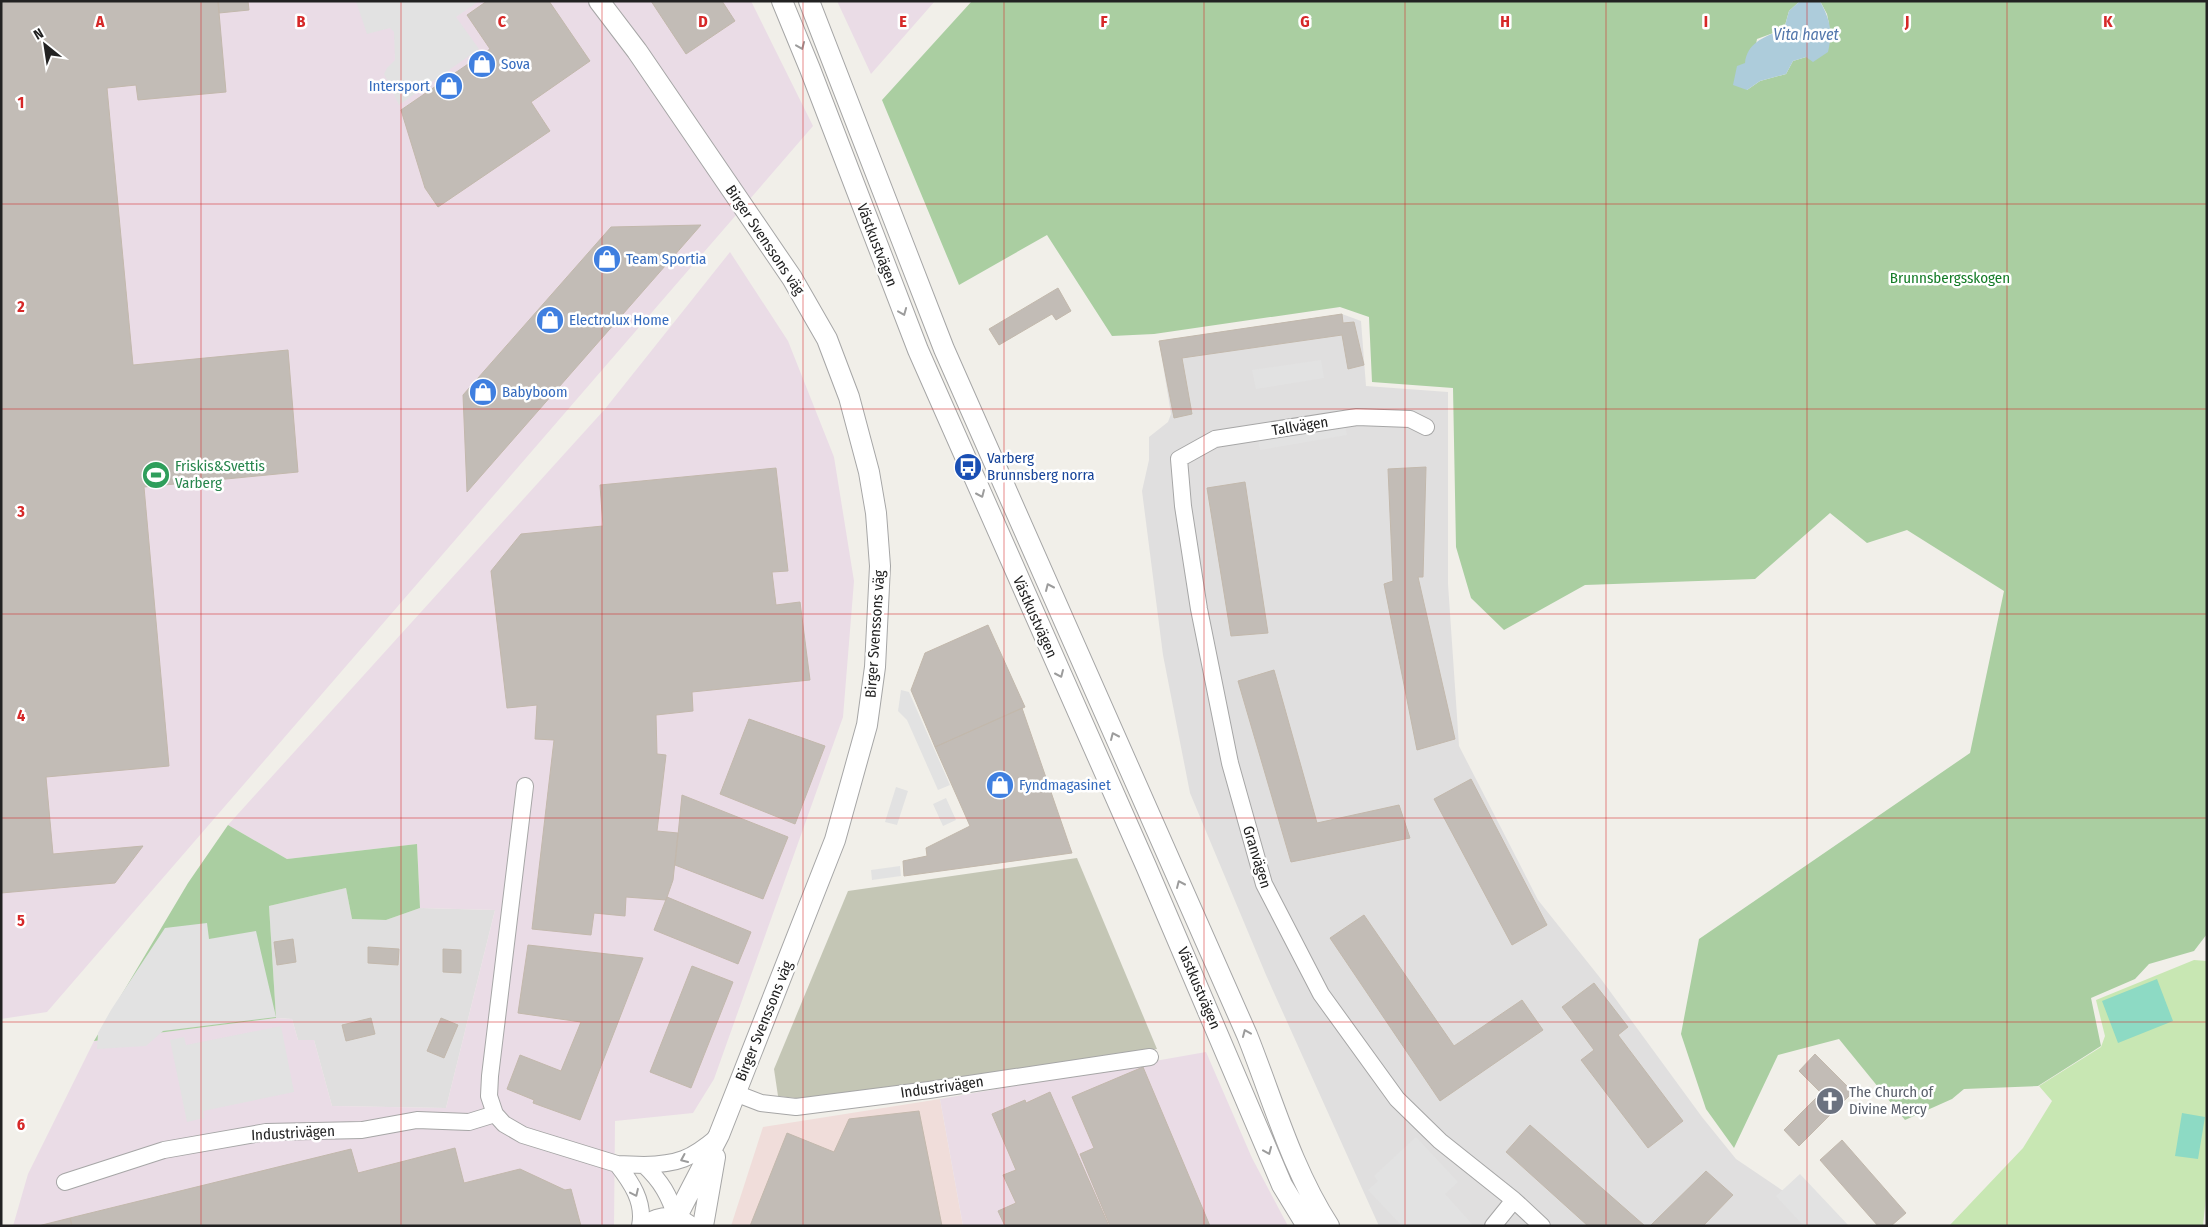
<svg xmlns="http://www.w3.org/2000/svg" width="2208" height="1227" font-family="'Fira Sans Condensed',sans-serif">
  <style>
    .residential { fill: #e0dfdf }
    .commercial { fill: #f0ddda }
    .industrial { fill: #eadce6 }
    .construction { fill: #c4c6b5 }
    .grass { fill: #c8e7b3 }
    .forest { fill: #aacea1 }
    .pitch { fill: #8ddac4 }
    .parking { fill: #e2e2e2 }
    .water { fill: #adccdb }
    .building { fill: #c2bcb6; stroke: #c2b8ac }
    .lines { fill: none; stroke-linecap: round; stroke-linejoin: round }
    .minor-casing { stroke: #a6a6a6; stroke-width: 18 }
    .tertiary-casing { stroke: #a6a6a6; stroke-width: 22 }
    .minor { stroke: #fff; stroke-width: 16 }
    .tertiary { stroke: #fff; stroke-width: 20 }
    .oneway { stroke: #9c9c9c }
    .grid { fill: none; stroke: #d62828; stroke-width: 1; stroke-opacity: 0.55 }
    .labels { text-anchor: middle; stroke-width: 5; stroke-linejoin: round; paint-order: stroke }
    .shop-label { font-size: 15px; fill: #366cbe; stroke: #fff; text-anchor: start }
    .street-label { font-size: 15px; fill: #222; stroke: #fff }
    .park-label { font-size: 15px; fill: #147c27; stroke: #fff }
    .transit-label { font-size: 15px; fill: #164399; stroke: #fff; text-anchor: start }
    .leisure-label { font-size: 15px; fill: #27864d; stroke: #fff; text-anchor: start }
    .worship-label { font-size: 15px; fill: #5b616d; stroke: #fff; text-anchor: start }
    .water-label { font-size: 16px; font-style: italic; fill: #5377ac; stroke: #fff }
    .grid-label { font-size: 16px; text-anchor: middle; font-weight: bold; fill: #d62828; stroke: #fff; stroke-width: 5; stroke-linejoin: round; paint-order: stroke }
  </style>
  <rect width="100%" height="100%" fill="#f1efe9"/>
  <!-- residential -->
  <path class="residential" d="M1342,314L1361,321L1366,386L1448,392V584L1459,746L1538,900L1601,979L1702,1117L1736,1159L1835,1226H1379L1266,975L1190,793L1163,655L1142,491L1149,460V437L1168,422L1171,414L1159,341Z
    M346,888L352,919L386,920L420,908L495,910L446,1108L332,1106L314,1040H298L292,1019L276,1018L269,906Z"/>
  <!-- commercial -->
  <path class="commercial" d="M940,1099L963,1226H731L763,1127Z"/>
  <!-- industrial -->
  <path class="industrial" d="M1,1H751L813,126L47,1012L1,1019Z
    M837,1H935L871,74Z
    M730,252L788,341L834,457L854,581L843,717L714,1079L693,1113L615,1121L614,1226H13L28,1174L94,1041L276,1018L292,1019L298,1040H314L332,1106L446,1108L495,910L420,908L417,844L287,859L228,825L605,409Z
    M1206,1052L1252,1158L1288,1226H963L940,1099Z"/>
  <!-- construction -->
  <path class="construction" d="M1077,858L1157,1049L804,1099L778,1096L774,1069L848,891Z"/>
  <!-- grass -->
  <path class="grass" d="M2194,960L2207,961V1187L2203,1226H1949L2023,1148L2052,1101L2039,1086L2101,1047L2105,1036L2096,1000Z"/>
  <!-- forest -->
  <path class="forest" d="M972,1H1800L1789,11L1784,29L1757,39L1747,90L1760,81L1786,74L1793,61L1806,57L1829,24L1827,14L1820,1H2207V934L2194,951L2149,964L2135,979L2091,998L2101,1046L2038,1086L1964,1089L1952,1099L1905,1120L1839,1039L1778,1055L1734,1148L1706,1109L1681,1034L1699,939L1970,753L2004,591L1907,530L1867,543L1830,513L1755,579L1585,585L1504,630L1471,598L1456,547L1453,388L1372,382L1369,317L1340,307L1154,334L1112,336L1047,235L959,285L882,100Z
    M228,825L287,859L417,844L420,908L386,920L352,919L346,888L269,906L276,1018L94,1041L188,883Z"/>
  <!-- pitch -->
  <path class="pitch" d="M2157,979L2173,1021L2118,1043L2102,1001Z
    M2182,1113L2205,1117L2198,1159L2175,1156Z"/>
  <!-- parking -->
  <path class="parking" d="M356,1H479L456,17L479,49L399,105L384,74L387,68L395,60L394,32L390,28L367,34Z
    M1321,360L1324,378L1256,389L1252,370Z
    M1345,427L1347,435L1260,450L1258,440Z
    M901,690L909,692L950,785L938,790L907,720L898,711Z
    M896,787L908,791L897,825L885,822Z
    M946,798L956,820L943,826L933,804Z
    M900,866L901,876L872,880L871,870Z
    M207,923L209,939L256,931L276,1017L163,1031L146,1046L97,1049L98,1033L111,1010L165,928Z
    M281,1026L294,1092L203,1111L204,1118L187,1122L170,1040L184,1037L186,1045Z
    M1416,1137L1458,1182L1445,1194L1472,1224L1470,1226H1402L1368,1190L1378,1181L1374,1176Z
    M1800,1174L1849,1226H1804L1776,1196Z"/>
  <!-- water -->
  <path class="water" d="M1800,1H1820C1830,20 1833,31 1828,52L1813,62L1806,57L1793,61L1786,74L1760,81L1747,90L1733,85L1737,66L1745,63C1747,42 1767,36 1784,29L1789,11Z"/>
  <!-- building -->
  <path class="building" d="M1,1H218L226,92L138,100L136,85L107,88L133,365L288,350L298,472L144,487L169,766L46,777L53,854L143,846L115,883L1,893Z
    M218,1H248L249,10L219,13Z
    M487,1H549L590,61L531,102L550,131L438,207L425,188L401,110L490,49L467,15Z
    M651,1H722L735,21L686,54Z
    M701,225L467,492L463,395L611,227Z
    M1058,288L1071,311L1056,320L1052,314L999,345L989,329Z
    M1342,314L1343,323L1354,322L1364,365L1348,369L1342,335L1182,358L1192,414L1174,418L1159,341Z
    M1426,467L1423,577H1418L1455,739L1417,750L1384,584L1393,581L1388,469Z
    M776,468L788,571L772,572L776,605L800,602L810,680L692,692L693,711L656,715L657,754L666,755L657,831L678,833L673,880L666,900L626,897L625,916L594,913L591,935L532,929L554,740L535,739L537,705L507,708L491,571L521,534L603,526L600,485Z
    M1245,482L1268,633L1231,636L1207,488Z
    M988,625L1025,707L935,747L911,690L925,653Z
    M1274,670L1317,823L1399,805L1410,838L1291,862L1238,681Z
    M1022,708L1072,853L904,876L903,861L927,856L926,848L970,826L935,747Z
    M749,719L825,746L795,824L720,794Z
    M1471,779L1547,925L1512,945L1434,799Z
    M682,795L788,837L763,899L675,865Z
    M667,897L751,932L738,964L654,930Z
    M1364,915L1454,1046L1522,1000L1543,1030L1440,1101L1330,938Z
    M293,939L296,962L277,965L274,942Z
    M528,945L643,958L580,1120L533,1103L534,1100L507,1089L520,1055L561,1071L581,1022L518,1013Z
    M368,947L399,949L398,965L368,963Z
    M443,949L461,950V973L443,972Z
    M692,966L733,982L691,1088L650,1072Z
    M1594,983L1628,1027L1618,1035L1683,1121L1648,1148L1581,1060L1594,1050L1562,1007Z
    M371,1018L375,1034L346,1041L342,1025Z
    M441,1018L458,1025L444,1058L427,1051Z
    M1815,1054L1853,1092L1799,1146L1784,1130L1821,1093L1799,1071Z
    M1143,1067L1210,1226H1110L1080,1154L1094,1148L1072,1097Z
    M1050,1092L1109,1226H1005L998,1211L1016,1203L1003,1175L1016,1170L992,1114L1025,1100L1026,1103Z
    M919,1111L942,1226H750L787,1133L834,1152L849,1119Z
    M1530,1125L1645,1226H1588L1506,1152Z
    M1842,1140L1906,1213L1891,1226H1878L1820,1160Z
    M455,1148L464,1183L520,1169L565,1190L571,1189L581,1226H72L70,1218L351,1149L358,1173Z
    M1706,1171L1733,1195L1703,1226H1650Z
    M70,1218L72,1226H38Z"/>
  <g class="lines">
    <defs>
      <path id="minor" d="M1426,427L1410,419L1357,417L1215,439L1179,459L1183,506L1199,609L1230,763L1264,884L1321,994L1397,1099L1440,1141L1514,1200L1542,1226
        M735,1093L761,1103L796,1107L929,1090L1150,1057
        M495,1114L489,1096L490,1076L525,786
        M617,1164C631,1182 645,1202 640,1226
        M644,1165C678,1164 691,1159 717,1137
        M65,1182L164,1150L266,1132L362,1130L417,1120L469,1122L495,1114L504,1124L523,1135L617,1164L644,1165C661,1181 670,1196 676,1218
        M1493,1226L1514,1200"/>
      <path id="tertiary" d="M599,1L637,51L792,278L827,339L849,397L869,472L876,513L880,566L875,667L867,725L835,840L719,1135L676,1218
        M782,1L810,69L918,350L1146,866L1282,1185L1307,1226
        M809,1L944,349L1247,1035C1273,1100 1291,1167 1329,1226
        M644,1226C659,1217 673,1214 688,1225
        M703,1226L715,1157"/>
    </defs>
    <!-- minor casing -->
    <use href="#minor" class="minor-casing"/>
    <!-- tertiary casing -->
    <use href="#tertiary" class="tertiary-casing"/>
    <!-- minor -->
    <use href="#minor" class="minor"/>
    <!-- tertiary -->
    <use href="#tertiary" class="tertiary"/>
  </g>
  <!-- one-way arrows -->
  <defs><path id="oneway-chevron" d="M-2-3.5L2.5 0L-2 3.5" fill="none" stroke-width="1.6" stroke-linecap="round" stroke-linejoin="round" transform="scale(1.25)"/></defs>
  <g class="oneway">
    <use href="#oneway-chevron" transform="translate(801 46) rotate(68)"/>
    <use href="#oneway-chevron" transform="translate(903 312) rotate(68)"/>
    <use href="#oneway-chevron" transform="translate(981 494) rotate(66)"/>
    <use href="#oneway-chevron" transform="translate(1049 587) rotate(-114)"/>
    <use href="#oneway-chevron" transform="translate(1060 674) rotate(66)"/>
    <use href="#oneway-chevron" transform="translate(1114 736) rotate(-114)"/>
    <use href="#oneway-chevron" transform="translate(1180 884) rotate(-114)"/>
    <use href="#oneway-chevron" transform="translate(1246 1033) rotate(-113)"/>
    <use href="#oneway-chevron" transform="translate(1268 1151) rotate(67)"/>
    <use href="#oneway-chevron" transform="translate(684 1159) rotate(156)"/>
    <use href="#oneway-chevron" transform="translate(635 1193) rotate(65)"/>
  </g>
  <!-- grid -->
  <path class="grid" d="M201,1V1226M401,1V1226M602,1V1226M803,1V1226M1004,1V1226M1204,1V1226M1405,1V1226M1606,1V1226M1807,1V1226M2007,1V1226M1,204H2207M1,409H2207M1,614H2207M1,818H2207M1,1022H2207"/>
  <!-- icons -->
  <defs>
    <symbol id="shop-disc" viewBox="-11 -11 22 22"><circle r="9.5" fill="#3f7fe0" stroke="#fff"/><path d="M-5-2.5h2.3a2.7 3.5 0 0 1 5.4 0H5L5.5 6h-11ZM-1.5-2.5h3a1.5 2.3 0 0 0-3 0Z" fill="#fff"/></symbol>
    <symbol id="bus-disc" viewBox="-11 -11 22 22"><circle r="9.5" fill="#1a4fb4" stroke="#fff"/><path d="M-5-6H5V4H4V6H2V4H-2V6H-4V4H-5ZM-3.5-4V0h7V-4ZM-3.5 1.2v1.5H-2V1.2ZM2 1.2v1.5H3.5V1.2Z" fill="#fff"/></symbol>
    <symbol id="stadium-disc" viewBox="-11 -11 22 22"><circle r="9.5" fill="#2e9e5b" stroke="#fff"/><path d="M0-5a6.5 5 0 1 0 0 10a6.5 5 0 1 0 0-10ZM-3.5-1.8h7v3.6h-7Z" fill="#fff"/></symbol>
    <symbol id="church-disc" viewBox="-11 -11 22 22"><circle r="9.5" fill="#6b7280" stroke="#fff"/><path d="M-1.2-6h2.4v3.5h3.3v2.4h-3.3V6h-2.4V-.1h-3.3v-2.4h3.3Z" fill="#fff"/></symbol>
  </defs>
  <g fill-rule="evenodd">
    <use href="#shop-disc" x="466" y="48" width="32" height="32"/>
    <use href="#shop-disc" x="433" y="70" width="32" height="32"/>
    <use href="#shop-disc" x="591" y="243" width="32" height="32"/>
    <use href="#shop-disc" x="534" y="304" width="32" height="32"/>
    <use href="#shop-disc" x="467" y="376" width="32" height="32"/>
    <use href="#bus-disc" x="952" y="451" width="32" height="32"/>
    <use href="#stadium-disc" x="140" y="459" width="32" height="32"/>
    <use href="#shop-disc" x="984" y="769" width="32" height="32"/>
    <use href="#church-disc" x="1814" y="1085" width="32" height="32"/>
  </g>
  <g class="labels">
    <!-- shop labels -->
    <g class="shop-label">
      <text x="501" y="69">Sova</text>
      <text x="430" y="91" text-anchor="end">Intersport</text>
      <text x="626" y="264">Team Sportia</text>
      <text x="569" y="325">Electrolux Home</text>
      <text x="502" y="397">Babyboom</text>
      <text x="1019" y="790">Fyndmagasinet</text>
    </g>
    <!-- street labels -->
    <g class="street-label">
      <text transform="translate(765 240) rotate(56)" y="5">Birger Svenssons väg</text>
      <text transform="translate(877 245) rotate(69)" y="5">Västkustvägen</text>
      <text transform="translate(1300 426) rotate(-9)" y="5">Tallvägen</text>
      <text transform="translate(1035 617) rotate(66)" y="5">Västkustvägen</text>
      <text transform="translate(875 634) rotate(-86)" y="5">Birger Svenssons väg</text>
      <text transform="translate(1257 857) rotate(73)" y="5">Granvägen</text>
      <text transform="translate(1199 988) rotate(67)" y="5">Västkustvägen</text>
      <text transform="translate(764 1021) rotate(-68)" y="5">Birger Svenssons väg</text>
      <text transform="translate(942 1087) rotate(-8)" y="5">Industrivägen</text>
      <text transform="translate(293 1133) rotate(-3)" y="5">Industrivägen</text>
    </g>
    <!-- park labels -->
    <g class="park-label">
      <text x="1950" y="283">Brunnsbergsskogen</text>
    </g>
    <!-- transit labels -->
    <g class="transit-label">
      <text x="987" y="463">Varberg<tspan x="987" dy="17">Brunnsberg norra</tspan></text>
    </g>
    <!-- leisure labels -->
    <g class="leisure-label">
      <text x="175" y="471">Friskis&amp;Svettis<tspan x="175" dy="17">Varberg</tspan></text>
    </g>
    <!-- worship labels -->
    <g class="worship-label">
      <text x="1849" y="1097">The Church of<tspan x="1849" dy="17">Divine Mercy</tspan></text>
    </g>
    <!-- water labels -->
    <g class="water-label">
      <text x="1806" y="40">Vita havet</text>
    </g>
  </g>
  <g class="grid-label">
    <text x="100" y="27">A</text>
    <text x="301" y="27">B</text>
    <text x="502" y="27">C</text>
    <text x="703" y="27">D</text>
    <text x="903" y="27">E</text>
    <text x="1104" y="27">F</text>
    <text x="1305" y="27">G</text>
    <text x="1505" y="27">H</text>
    <text x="1706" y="27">I</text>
    <text x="1907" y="27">J</text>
    <text x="2108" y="27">K</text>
    <text x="21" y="108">1</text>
    <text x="21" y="312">2</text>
    <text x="21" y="517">3</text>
    <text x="21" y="721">4</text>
    <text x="21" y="926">5</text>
    <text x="21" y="1130">6</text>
  </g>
  <!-- border -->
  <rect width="2208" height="1227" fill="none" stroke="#222222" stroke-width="5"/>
  <!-- north arrow -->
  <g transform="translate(45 45) rotate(330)" stroke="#ffffff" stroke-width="4" paint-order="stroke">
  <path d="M0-4L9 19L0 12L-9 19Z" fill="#222222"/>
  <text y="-8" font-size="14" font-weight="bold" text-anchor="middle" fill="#222222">N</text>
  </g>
</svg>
